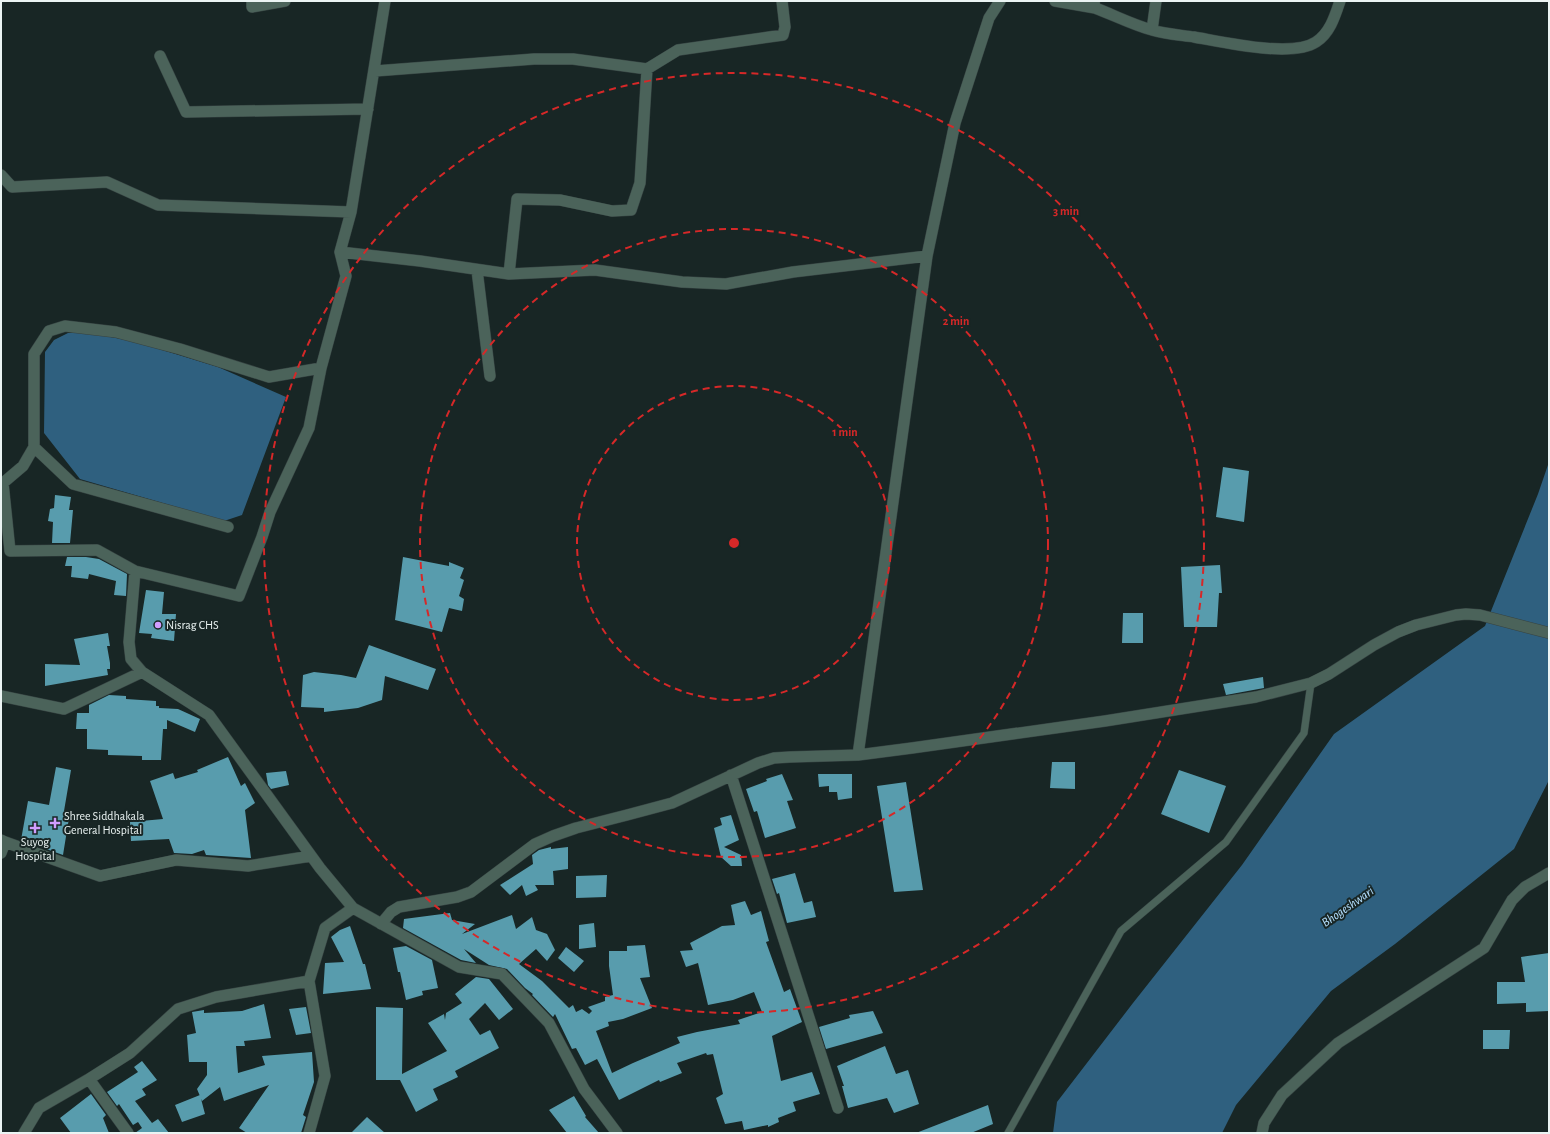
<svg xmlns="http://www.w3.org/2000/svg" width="1550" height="1134" font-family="'Alegreya Sans',sans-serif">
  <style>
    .water { fill: #2f607f }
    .building { fill: #589cad }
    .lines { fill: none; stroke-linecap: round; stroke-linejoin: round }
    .service-casing { stroke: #364342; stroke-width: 8 }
    .minor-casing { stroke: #364342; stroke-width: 12 }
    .service { stroke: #4b635a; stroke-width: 7 }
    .minor { stroke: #4b635a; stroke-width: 11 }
    .ring { fill: none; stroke: #d62828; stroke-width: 2; stroke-dasharray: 7 5 }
    .poi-dot { fill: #d19dfe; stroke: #182625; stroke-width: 1.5 }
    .labels { text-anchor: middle; stroke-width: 4; stroke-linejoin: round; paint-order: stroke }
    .poi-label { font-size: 12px; fill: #ebf4f3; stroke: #182625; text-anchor: start }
    .water-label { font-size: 13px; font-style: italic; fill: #b5e0ff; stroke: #182625 }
    .centre { fill: #d62828; stroke: #182625; stroke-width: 2 }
    .ring-label { font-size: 12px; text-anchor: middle; font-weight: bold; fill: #d62828; stroke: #182625; stroke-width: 4; stroke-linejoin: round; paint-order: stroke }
  </style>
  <rect width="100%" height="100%" fill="#182625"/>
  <!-- water -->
  <path class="water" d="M68,333H89L133,341L218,367L286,397L242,515L224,521L80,479L44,433L45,352L54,340Z
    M1549,462V780L1514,849L1395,944L1331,991L1236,1105L1222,1133H1053L1057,1102L1133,1003L1242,865L1334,734L1485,626L1538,494Z"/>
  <!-- building -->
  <path class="building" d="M1223,467L1249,471L1244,522L1216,517Z
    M55,495L71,497L69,510H73L70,543H52L53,522L48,521L50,509L54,508Z
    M67,557H86L99,559L127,574L126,596L114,595L116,581L89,574L88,579L71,577L72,566H65Z
    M403,557L449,566V562L464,568L460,578L464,580L459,596L464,599L462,611L449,608L442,632L395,620Z
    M1220,565L1222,593H1219L1217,627H1184L1181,567Z
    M146,590L164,592L162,614H176L174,641L151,638L152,634L139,633Z
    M1123,613H1143V643H1122Z
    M108,633L110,646H107L110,663V669H107L108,675L45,686V664L80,665L74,639Z
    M369,645L436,669L428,690L385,676L382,700L358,708L324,712V708L301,707L303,675L314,672L341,675L356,678Z
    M1263,677L1264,688L1226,695L1223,684Z
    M109,695L126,696V699L156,701V706H159V708L178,709L200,719L195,732L167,720V729H163L161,760H142V756L108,755V750L87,749V729H76L77,713H89V705Z
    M228,757L241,786L245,783L255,803L245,810L251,858L206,855L204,850L192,854L174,853L169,839L131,841L130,822L163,819L150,781L173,773L175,779L198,772L197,770Z
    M1052,762H1075V789L1050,788Z
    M56,767L71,770L64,811L68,812L67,818H69L63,855L21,840L28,801L49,805Z
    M1179,770L1226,786L1209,833L1161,814Z
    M286,771L289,785L271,789L268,785L266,773Z
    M782,774L793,800L787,801L796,828L765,838L757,811L754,812L746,789L767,781L766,779Z
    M818,774H852V798L838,800L837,792H829V786L819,787Z
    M906,782L923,890L894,892L877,786Z
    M731,815L739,840L724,847L741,855L742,866H731L721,857L714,828L722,825L720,818Z
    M551,847V849L568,847V869L553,871L554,885H535L538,890L526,896L522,885L510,895L500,885L533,864L532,855L539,850Z
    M795,873L804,903L812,901L816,917L787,923L779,893L777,894L772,879Z
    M607,875L606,897L576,898V876Z
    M745,901L751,915L761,911L769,941L766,942L784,992L790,989L802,1022L772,1036L781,1081L812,1072L820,1094L793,1102L796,1111L778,1118L779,1122L768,1127V1125L744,1130L742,1121L725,1124L716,1098L723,1094L713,1054L707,1055L706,1053L677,1063L682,1073L660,1082L659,1080L619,1100L597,1059L585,1065L576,1048L572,1049L555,1014L553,1017L532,995L533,994L525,988L507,969L489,965L464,949L476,963L461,960L403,928L404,919L450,913L452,920L475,924L462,934L512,915L516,929L532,917L536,930L547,934L555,950L547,961L536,949L519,964L542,981L569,1008L573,1005L576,1012L582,1009L589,1014L592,1011L588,1007L605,1001V997L613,995L609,966V951H627V946L645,945L650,977L640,978L652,1008L623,1019L608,1022L609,1026L596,1031L612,1073L633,1063L680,1043L677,1037L697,1032L740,1024L738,1020L762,1012L754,992L733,1000L708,1005L698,963L686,967L680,951L693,950L690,943L722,926L735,925L731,905Z
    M594,923L596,947L579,949V925Z
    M350,926L363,964H365L371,989L323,994L325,963L344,962L331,937L340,930Z
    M406,946L432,960L438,988L422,991L423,995L406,1000L400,972H398L393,948Z
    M566,947L584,961L574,972L558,958Z
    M1549,953V1011L1526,1012V1003L1497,1004V982H1525L1521,957Z
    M476,977L489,979L513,1009L499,1020L485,1003L469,1019L480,1035L490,1030L499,1048L455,1071L458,1077L433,1089L438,1100L416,1112L400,1080H376V1007L403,1008L402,1074L447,1051L428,1023L444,1014L445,1020L446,1013L462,1003L455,994Z
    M264,1004L271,1038L244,1041L245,1046H236L238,1073L265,1065L262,1056L312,1052L314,1082L303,1115L306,1117L301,1133H247L239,1128L269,1085L224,1101L220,1087L202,1101L197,1089L207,1075V1062H189L187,1035L196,1033L192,1012L204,1010V1013L242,1011Z
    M306,1007L311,1033L296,1035L289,1009Z
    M873,1011L883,1033L826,1049L819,1027L850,1018L849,1015Z
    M1483,1030H1510L1509,1049H1483Z
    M885,1046L896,1074L908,1070L919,1104L894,1113L887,1098L848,1108L842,1086H844L837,1066Z
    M142,1061L157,1080L142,1089L146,1095L135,1101L152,1123L158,1119L169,1133H135L142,1128L138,1122L133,1125L119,1104L117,1106L107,1092L138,1072L134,1067Z
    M91,1094L106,1115L103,1118L109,1133H71L60,1118Z
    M200,1095L205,1114L182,1122L175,1105Z
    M574,1096L586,1116L585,1117L599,1133H567L549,1110Z
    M988,1105L993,1124L971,1133H916Z
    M367,1117L385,1133H351Z"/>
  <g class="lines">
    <defs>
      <path id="service" d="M1008,1133L1121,931L1226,842L1304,733L1311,683"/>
      <path id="minor" d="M252,1V7L285,1
        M1055,1L1095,8
        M1094,1L1095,8C1114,15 1133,25 1152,30C1165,34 1180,35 1194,37C1223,42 1292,58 1316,42C1330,33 1335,16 1340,1
        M1152,30L1156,1
        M160,56L186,112L368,109
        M375,71L534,59H573L647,69L678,50L783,35L785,27L782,1
        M1,175L12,187L107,182L158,205L351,212
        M340,252L420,261L509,274L595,270L682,282L726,284L793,272L927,256
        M477,270L490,376
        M509,274L517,199L560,200L612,211L631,210L640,183L647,69
        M34,447L73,484L228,527
        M1,483H3L10,551L97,550L135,571L239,596L262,537L270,512L309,428L321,368L346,276L340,252L351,212L385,1
        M3,483L23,466L34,447V354L49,331L65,326L116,332L180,349L269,377L321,368
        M135,571L129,642L131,659L142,672L209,715L320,868L353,908L459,967L502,974L549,1023L584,1089L617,1133
        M1,696L64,709L142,672
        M858,755L927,256L955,123L989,18L1000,1
        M731,775L838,1108
        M1,840L5,842L1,853
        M5,842L100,876L176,860L248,866L311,856
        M381,924L391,912L399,907L457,897L471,892L535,844L553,836L576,828L627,815L672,803L758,763L774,758L790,757L858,755L912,748L1105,721L1256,697L1311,683L1329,674L1374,645L1398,632L1416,625L1456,615L1466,614L1480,615L1549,633
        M309,981L325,1076L309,1133
        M89,1079L130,1053L178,1009L216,997L309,981L325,928L353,908
        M24,1133L39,1108L89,1079L128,1133
        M1262,1133L1264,1123L1282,1095L1338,1043L1484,948L1512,900L1525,887L1549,873"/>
    </defs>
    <!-- service casing -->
    <use href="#service" class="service-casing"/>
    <!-- minor casing -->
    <use href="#minor" class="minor-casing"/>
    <!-- service -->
    <use href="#service" class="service"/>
    <!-- minor -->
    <use href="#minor" class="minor"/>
  </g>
  <!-- distance rings -->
  <g class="ring">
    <circle cx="734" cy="543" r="157"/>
    <circle cx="734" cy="543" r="314"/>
    <circle cx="734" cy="543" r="470"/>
  </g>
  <!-- markers -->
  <g class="poi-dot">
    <circle cx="158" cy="625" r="4"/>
    <path d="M53 817h4v4h4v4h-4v4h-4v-4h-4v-4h4z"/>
    <path d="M33 822h4v4h4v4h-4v4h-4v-4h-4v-4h4z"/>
  </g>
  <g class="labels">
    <!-- poi labels -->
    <g class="poi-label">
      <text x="166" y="629">Nisrag CHS</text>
      <text x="64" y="820">Shree Siddhakala<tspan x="64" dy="14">General Hospital</tspan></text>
      <text x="35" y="846" text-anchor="middle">Suyog<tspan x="35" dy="14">Hospital</tspan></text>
    </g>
    <!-- water labels -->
    <g class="water-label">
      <text transform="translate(1347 906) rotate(-35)" y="5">Bhogeshwari</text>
    </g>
  </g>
  <circle cx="734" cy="543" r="6" class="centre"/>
  <g class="ring-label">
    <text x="1066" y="215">3 min</text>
    <text x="956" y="325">2 min</text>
    <text x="845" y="436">1 min</text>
  </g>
  <!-- border -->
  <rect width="1550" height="1134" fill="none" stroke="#ebf4f3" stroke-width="4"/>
</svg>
